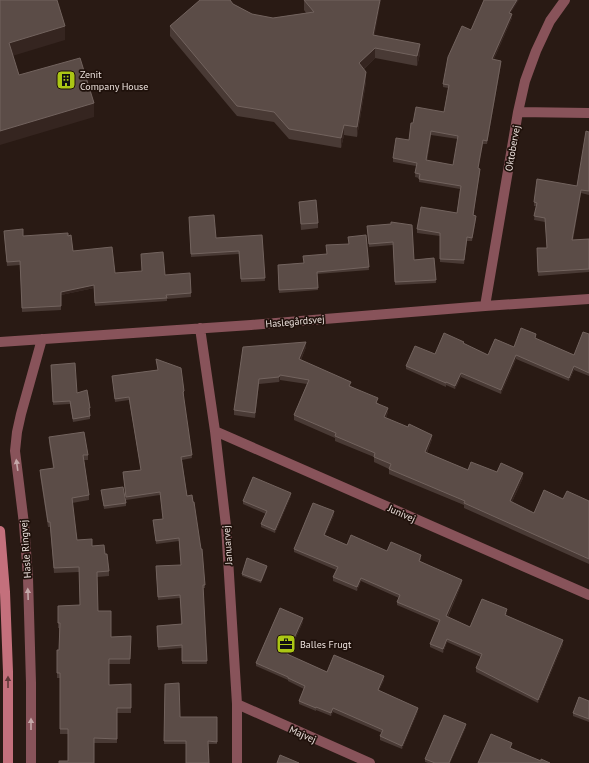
<svg xmlns="http://www.w3.org/2000/svg" width="589" height="763" font-family="'PT Sans',sans-serif">
  <style>
    .lines { fill: none; stroke-linecap: round; stroke-linejoin: round }
    .street { stroke: #88535a; stroke-width: 10 }
    .secondary { stroke: #c4707c; stroke-width: 10 }
    .wall { fill: #493a35; fill-rule: evenodd }
    .shaded-wall { fill: #352520 }
    .building { fill: #5b4c47; stroke: #72635e; fill-rule: evenodd }
    .oneway { fill: #c4a8a9 }
    .oneway2 { fill: #613738 }
    .labels { text-anchor: middle; stroke-width: 3.5; stroke-linejoin: round; paint-order: stroke }
    .poi-label { font-size: 10px; fill: #ece1dd; stroke: #1f110b; text-anchor: start }
    .street-label { font-size: 10px; fill: #ece1dd; stroke: #1f110b }
  </style>
  <rect width="100%" height="100%" fill="#291a14"/>
  <g class="lines">
    <!-- street -->
    <path class="street" d="M518,112L589,113
      M485,306L518,112L525,81L536,51L550,21L565,0
      M200,328L215,431L226,526L237,704V763
      M0,342L251,325L485,306L589,299
      M215,431L589,595
      M237,704L370,763
      M31,763V683L28,578L24,524L15,451L17,432L21,414L42,339"/>
    <!-- secondary -->
    <path class="secondary" d="M0,531L5,592L8,672V763"/>
  </g>
  <!-- wall -->
  <path class="wall" d="M304,0L375,35L420,54L417,66L375,58L364,69L366,82L357,137L344,135L341,148L289,139L274,122L237,116L170,36V26L233,4L252,14L273,18L306,13L304,10Z
    M511,14L512,18L494,59L501,64L487,144H483L478,168L480,172L473,215L476,219L472,241H467L464,264L440,262V236L417,233V229L457,213L460,189L419,182V178L415,177L416,166L393,162V158L409,140L413,123L444,112L448,88L443,87V84L471,30ZM431,135L458,139L453,165L427,161Z
    M589,132V195L581,193L573,240L589,239V272L538,276L537,252L547,248L545,222L534,220L536,206H534V202L577,186Z
    M299,202L318,223V228L301,230Z
    M189,217L216,238L262,235L265,281L241,282L239,254L191,257Z
    M391,224L414,260L434,258L436,283L395,285L393,245L369,247L367,229Z
    M4,234L23,236H68L73,251L115,273L165,275L191,293V297L167,299V301L95,306L94,288L61,295V310L22,312L20,265L7,266Z
    M366,235L369,270L317,274L318,290L279,293L278,265L303,263L326,255Z
    M589,334V376L574,370L569,381L516,359L501,394L461,377L455,389L446,385V387L406,369V366L435,354L464,344L488,355L514,347L536,338V339L574,355Z
    M243,347H306L301,360L351,386L378,403L388,412L386,418L432,439L427,453L468,470L497,472L523,478L512,502L534,513L563,499L589,501V564L464,508V505L389,474V469L374,462V457L335,441V438L294,420V415L307,384L280,380L279,382L259,384L255,418L234,415V410Z
    M156,359L184,391V395H183L192,458L182,460L187,496L205,585V588H203L207,664H182V648L158,650L157,626L181,624L180,598L158,600L156,570L181,565L179,541L156,544L153,520L163,519L160,495L126,500L123,472L141,470L129,400L115,402L112,376L158,370Z
    M51,365L77,393L90,411V419L73,422L70,404L53,405Z
    M49,437L88,455V460H84L89,495V500L72,503L77,540L92,546L105,554L109,571V576L97,577L98,611L111,637L131,636L130,664H109V685L131,699V713H117V743H94L68,761V734H60V678H57V650H59V628H58V606L80,605L79,572L54,573L50,527H48L40,475V470L53,468L49,442Z
    M101,490L126,503V506L104,509Z
    M291,496L275,533L261,527V524L266,514L243,504V501Z
    M334,515L325,535L347,545L387,551L421,558L420,561L462,583L448,617L470,627L507,613L506,615L563,644L538,703L476,672V668L481,657L447,642L443,653L430,647V644L439,623L397,605V602L399,598L361,581L357,591L333,581V577L336,570L294,552V549Z
    M267,568L261,583L242,576V574Z
    M303,622L288,655L327,672L384,680L379,690L418,711L402,749L380,740V736L382,733L333,712L331,716L316,710V711L299,704V701L304,689L288,681V680L256,666V663Z
    M165,684L180,717H217V744H164Z
    M589,701V722L573,716V713Z
    M466,727L450,763H428L425,762V759Z"/>
  <!-- shaded-wall -->
  <path class="shaded-wall" d="M380,0H381L373,45V35Z
    M517,0H519L509,16V13Z
    M512,14V18L492,63V59Z
    M65,26V40L9,57V43Z
    M420,44V54L417,66V56Z
    M375,48V58L359,73V63Z
    M501,61V64L487,144V141Z
    M366,72V82L357,137V127Z
    M94,103V117L0,145V131Z
    M344,125V135L341,148V138Z
    M431,131V135L426,164V160Z
    M483,140V144L478,172V168Z
    M480,169V172L473,219V215Z
    M581,190V193L572,243V240Z
    M476,216V219L472,241V238Z
    M94,285V288L61,295V292Z
    M306,342V347L299,364V359Z
    M516,355V359L501,394V390Z
    M574,366V370L569,381V378Z
    M461,373V377L455,389V386Z
    M280,375V380L279,382V377Z
    M259,379V384L255,418V413Z
    M388,408V412L384,422V417Z
    M432,435V439L425,457V452Z
    M523,473V478L510,506V501Z
    M291,493V496L275,533V530Z
    M334,511V515L324,538V535Z
    M267,566V568L261,583V581Z
    M361,578V581L357,591V587Z
    M462,580V583L446,620V616Z
    M303,618V622L287,658V654Z
    M447,639V642L443,653V649Z
    M563,640V644L538,703V700Z
    M384,676V680L378,693V690Z
    M333,708V712L331,716V713Z
    M418,708V711L402,749V746Z
    M466,724V727L450,763H449Z"/>
  <!-- building -->
  <path class="building" d="M0,0H57L65,26L9,43L19,75L80,58L94,103L0,131Z
    M200,0H230L233,4L252,14L273,18L314,12L304,0H380L373,35L420,44L417,56L375,48L359,63L366,72L357,127L344,125L341,138L289,129L274,112L237,106L170,26Z
    M484,0H517L509,13L512,14L492,59L501,61L487,141L483,140L478,168L480,169L473,215L476,216L472,238L467,237L464,260L440,259V233L417,229L421,207L457,213L461,186L419,179L420,174L415,173L417,163L393,158L396,138L409,140L411,123H413L416,107L444,112L449,85L443,84L448,57L462,26L471,30ZM431,131L458,136L453,165L426,160Z
    M586,131L589,132V191L581,190L572,240L589,239V269L538,272L537,248H547L545,218L534,216L537,203L534,202L537,179L577,186Z
    M316,200L318,223L301,224L299,202Z
    M214,215L216,238L262,235L265,278L241,279L239,251L191,254L189,217Z
    M391,222L412,225L414,260L434,258L436,280L395,282L393,242L369,244L367,226L391,224Z
    M23,229V236L68,233V236L71,235L73,251L112,247L115,273L142,271L141,254L163,252L165,275L190,273L191,293L166,295L167,298L95,303L94,285L61,292V306L22,308L20,261L7,262L4,231Z
    M366,235L369,267L317,272L318,288L279,290L278,265L304,263L303,256L327,254L326,245L349,244L348,237Z
    M521,328L536,334L535,338L574,355L583,332L589,334V373L574,366L569,378L516,355L501,390L461,373L455,386L446,382V383L406,366L415,346L435,354L444,333L464,342L463,343L488,355L495,339L514,347Z
    M306,342L299,359L351,382L349,386L378,398L376,403L388,408L384,417L408,427L409,424L432,435L425,452L468,470L471,462L497,472L501,463L523,473L510,501L534,513L544,490L563,499L567,491L589,501V559L464,503L465,501L389,469L391,464L374,457L375,453L335,436L336,433L294,415L309,380L280,375L279,377L259,379L255,413L234,410L243,347Z
    M156,359L181,368L184,391L183,392L192,455L181,457L187,496L192,495L193,502H194L201,549H202L205,585H203L207,661H182V645L158,647L157,626L182,624L180,595L158,597L156,566L181,565L179,538L156,541L153,520L163,519L160,492L126,497L123,472L141,470L129,397L115,399L112,376L158,370Z
    M75,363L77,393L87,390L90,408H89L90,416L73,419L70,401L53,402L51,365Z
    M84,432L88,455H83L89,495L72,498L77,540L92,539V546L104,545L105,554H107L109,571L97,572L98,611H111V637L131,636L130,659H109V685L131,684V708H117V739L94,738V763H59V761H68V729H60V673H57V650H59L60,623H58V606L80,605L79,567L54,568L50,522H48L40,470L54,468L49,437Z
    M253,477L291,493L275,530L261,524L267,511L243,501Z
    M123,487L126,503L104,506L101,490Z
    M313,503L334,511L324,535L347,545L351,535L387,551L391,542L421,555L419,561L462,580L446,616L470,627L482,599L507,609L505,615L563,640L538,700L476,668L482,654L447,639L443,649L430,644L440,620L397,602L400,595L361,578L357,587L333,577L338,567L294,549Z
    M247,558L267,566L261,581L242,574Z
    M280,608L303,618L287,654L327,672L334,655L384,676L378,690L418,708L402,746L380,736L383,730L333,708L331,713L316,707V708L299,701L305,686L288,678V677L256,663Z
    M179,683L180,715V717H217V742L208,741L209,763H186V741H164L165,684Z
    M579,697L589,701V719L573,713Z
    M444,715L466,724L449,763H435L425,759Z
    M491,734L512,743L510,748L541,761V759L550,763H478Z
    M280,755L299,763H277Z"/>
  <!-- one-way arrows -->
  <defs><path id="oneway-solid" d="M-6-.8H1V-3.2L6.5 0L1 3.2V.8H-6Z"/></defs>
  <g class="oneway">
    <use href="#oneway-solid" transform="translate(17 465) rotate(-98)"/>
    <use href="#oneway-solid" transform="translate(28 594) rotate(-92)"/>
    <use href="#oneway-solid" transform="translate(31 724) rotate(-90)"/>
  </g>
  <use class="oneway2" href="#oneway-solid" transform="translate(8 682) rotate(-90)"/>
  <!-- icons -->
  <defs>
    <symbol id="building-square" viewBox="-11 -11 22 22"><rect x="-9" y="-9" width="18" height="18" rx="4" fill="#abc615" stroke="#1f110b"/><path d="M-4-6H4V6H1V3H-1V6H-4ZM-2.5-4.3h1.7v1.8h-1.7ZM.8-4.3h1.7v1.8H.8ZM-2.5-1h1.7V.8h-1.7ZM.8-1h1.7V.8H.8Z" fill="#111"/></symbol>
    <symbol id="office-square" viewBox="-11 -11 22 22"><rect x="-9" y="-9" width="18" height="18" rx="4" fill="#abc615" stroke="#1f110b"/><path d="M-6-3h4V-5.5h4V-3h4V5H-6ZM-1-4.5V-3h2v-1.5ZM-6 0V1H6V0Z" fill="#111"/></symbol>
  </defs>
  <g fill-rule="evenodd">
    <use href="#building-square" x="55" y="69" width="22" height="22"/>
    <use href="#office-square" x="275" y="633" width="22" height="22"/>
  </g>
  <g class="labels">
    <!-- poi labels -->
    <g class="poi-label">
      <text x="80" y="78">Zenit<tspan x="80" dy="12">Company House</tspan></text>
      <text x="300" y="648">Balles Frugt</text>
    </g>
    <!-- street labels -->
    <g class="street-label">
      <text transform="translate(512 148) rotate(-80)" y="4">Oktobervej</text>
      <text transform="translate(295 321) rotate(-5)" y="4">Haslegårdsvej</text>
      <text transform="translate(402 513) rotate(24)" y="4">Junivej</text>
      <text transform="translate(227 545) rotate(-94)" y="4">Januarvej</text>
      <text transform="translate(25 549) rotate(-94)" y="4">Hasle Ringvej</text>
      <text transform="translate(303 734) rotate(24)" y="4">Majvej</text>
    </g>
  </g>
</svg>
